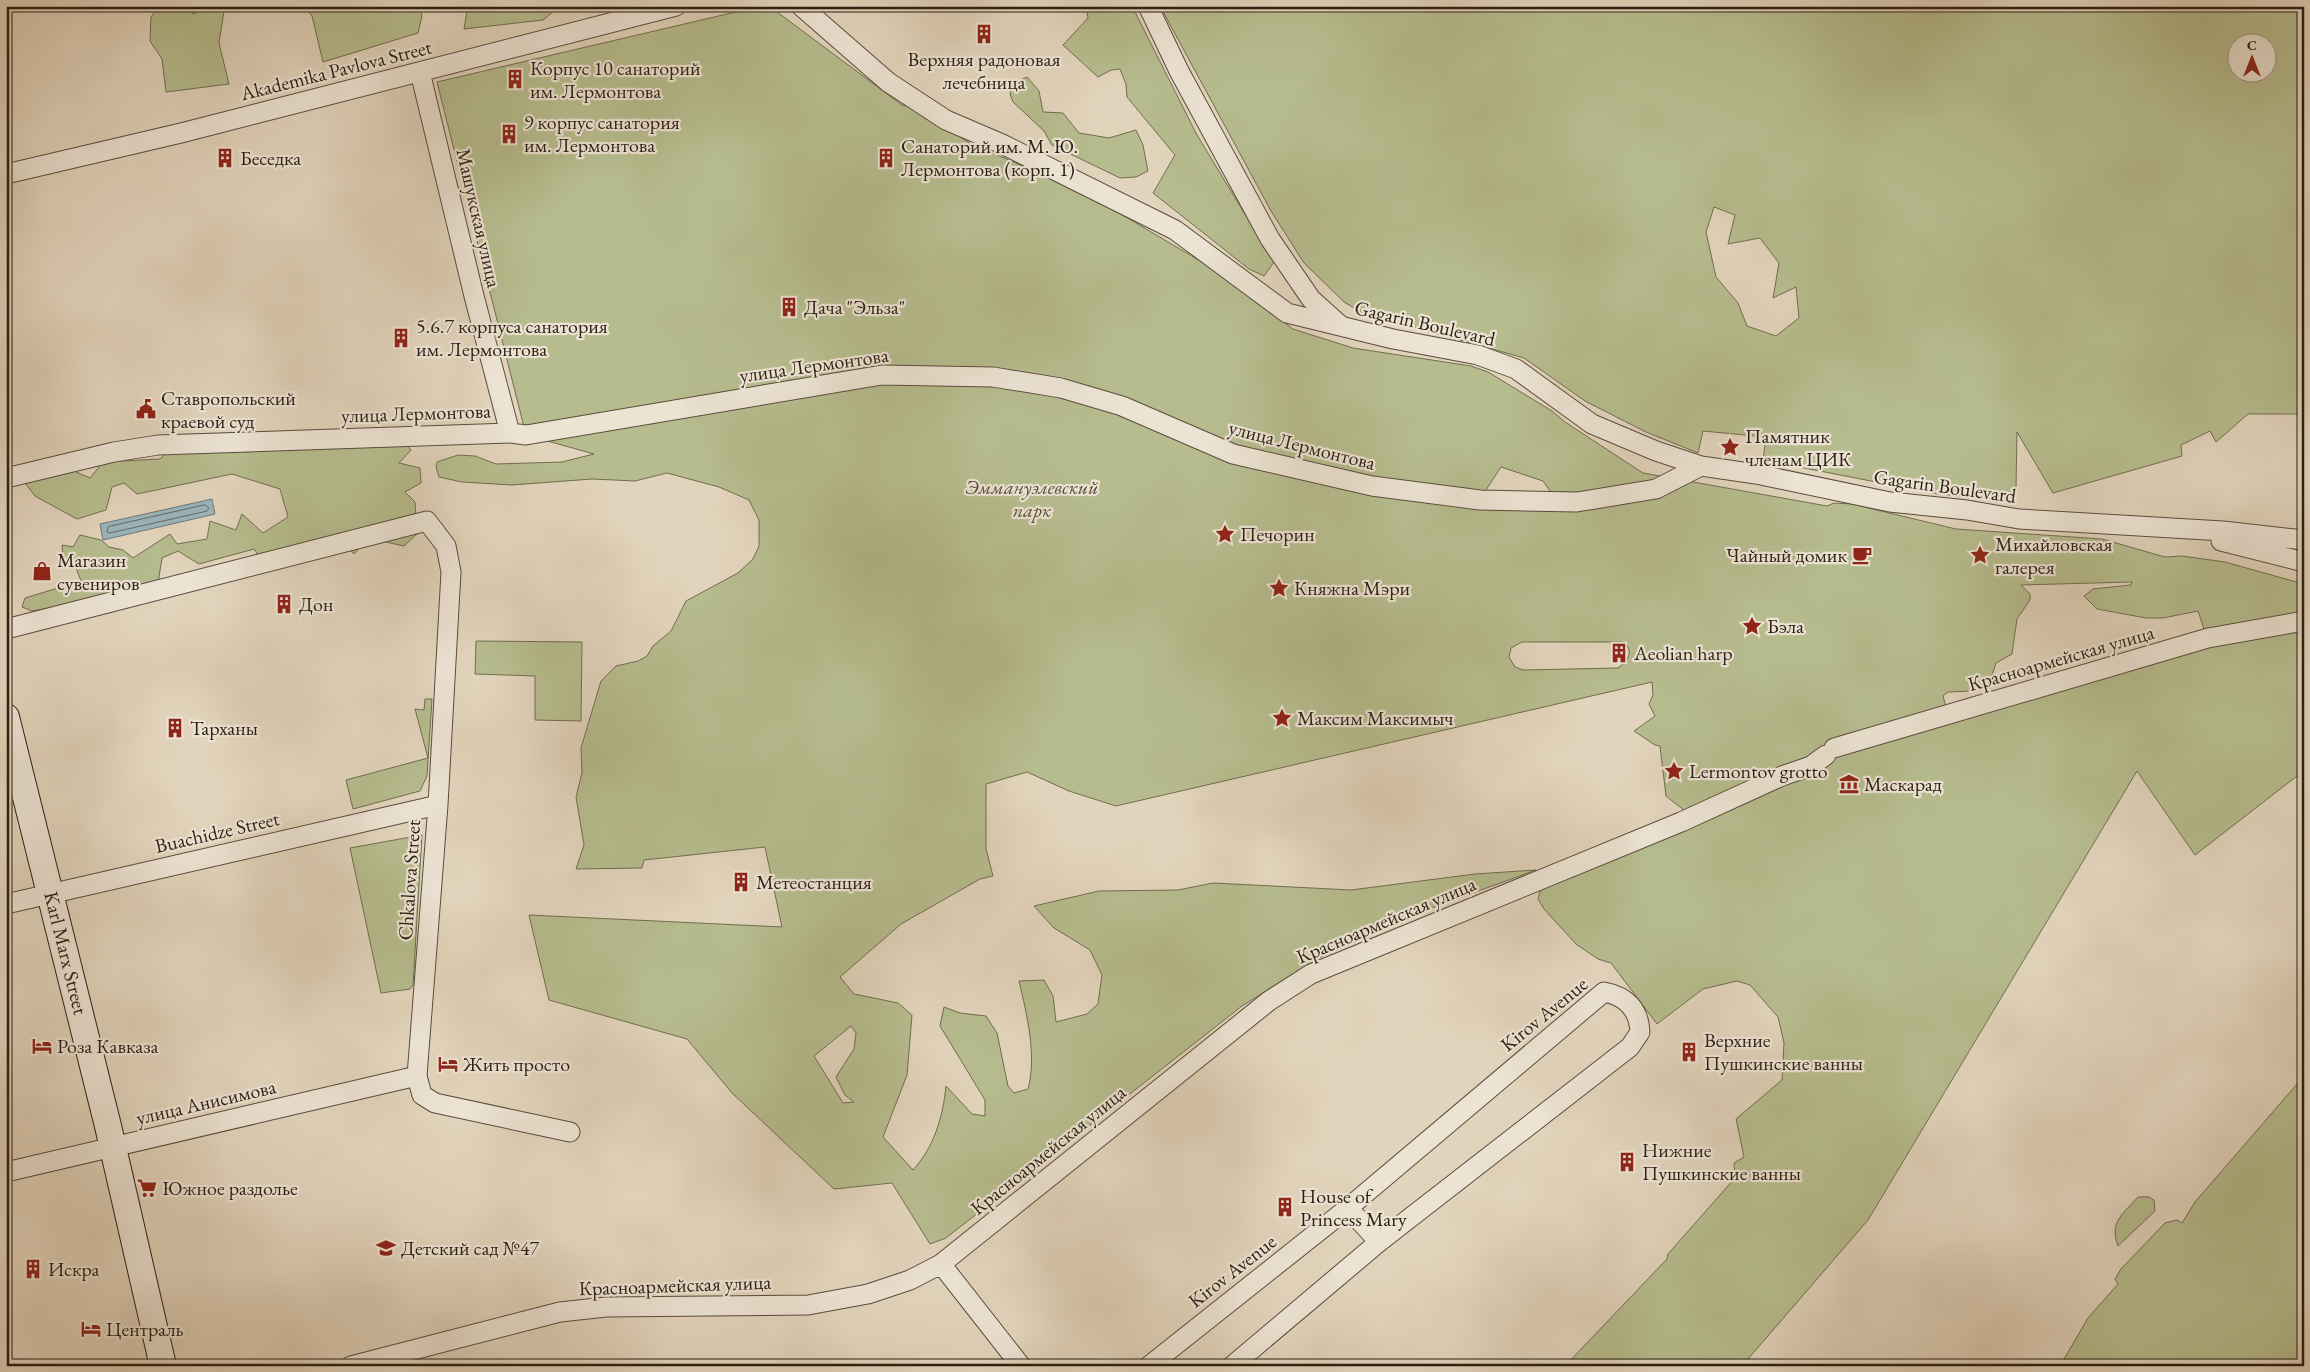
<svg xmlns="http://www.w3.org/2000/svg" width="2310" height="1372" font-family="'EB Garamond',serif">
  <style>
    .green { fill: #b6bc8e; stroke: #706d50; fill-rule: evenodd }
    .water { fill: #9ab5bb; stroke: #6e7978 }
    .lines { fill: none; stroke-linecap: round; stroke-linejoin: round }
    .shore { stroke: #626a67; stroke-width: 1 }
    .street-casing { stroke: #594c3d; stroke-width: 21 }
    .secondary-casing { stroke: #2b1e13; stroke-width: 28 }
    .street { stroke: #ece3d3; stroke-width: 19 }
    .secondary { stroke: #ece3d3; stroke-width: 26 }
    .labels { text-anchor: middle; stroke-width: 4.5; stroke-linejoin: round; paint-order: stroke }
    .poi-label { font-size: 20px; fill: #2b1e13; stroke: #ece3d3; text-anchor: start }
    .street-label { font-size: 20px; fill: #2b1e13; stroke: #ece3d3 }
    .park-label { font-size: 20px; font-style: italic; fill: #554d38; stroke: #ece3d3 }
  </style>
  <rect width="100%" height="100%" fill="#e2d4bc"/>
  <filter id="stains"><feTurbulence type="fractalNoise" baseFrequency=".004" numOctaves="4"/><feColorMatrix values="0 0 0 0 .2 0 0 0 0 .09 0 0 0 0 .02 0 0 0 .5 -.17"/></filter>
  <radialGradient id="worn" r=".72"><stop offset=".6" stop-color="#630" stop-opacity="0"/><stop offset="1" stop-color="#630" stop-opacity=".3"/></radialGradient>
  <!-- green -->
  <path class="green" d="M159,6H190L193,14L210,6H232L224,11L219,43L229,84L166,92L162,59L150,41L151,17Z
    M304,6H419L422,16L418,33L323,62L312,16Z
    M468,6H560L543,20L464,29Z
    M761,6H769L902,105L915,108L971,144L1082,191L1207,265L1293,329L1353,348L1471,366L1488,372L1552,411L1565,422L1643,473L1827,506L1834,503L1852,504L1956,529L2102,539L2165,557L2182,556L2225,562L2300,583L2304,585V775L2297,776L2195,855L2137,771L1868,1220L1742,1366H1565L1667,1259L1668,1254L1735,1178L1734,1163L1744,1157L1736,1119L1782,1080L1784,1043L1778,1017L1750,985L1737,981L1703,989L1657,1024L1611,963L1598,959L1576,944L1544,909L1538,899L1541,887L1695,819L1666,796L1660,746L1655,745L1634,731L1655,716L1649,704L1653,695L1652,682L1116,806L1069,791L1027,772L986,784V849L993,876L980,879L901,924L840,977L854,994L898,1003L912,1015L907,1075L883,1137L913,1170C934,1147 943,1117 946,1086L972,1114L985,1116V1100L940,1026L944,1007L960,1013L986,1016L997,1033L1008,1086L1014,1093L1028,1089C1037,1056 1027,1015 1019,981L1044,980L1053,996L1056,1022L1087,1014L1098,1004L1102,975L1090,950L1054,928L1034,906L1099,891L1178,890L1213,883L1351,890L1475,874L1536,870L1426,910L1319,958L1242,1006L946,1238L930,1244L892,1183L834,1189L732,1093L687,1039L549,1000L529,915L782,927L765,847L644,860L642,868L576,869L584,845L576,797L582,773L581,748L601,681L616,666L638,661L647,656L653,646L671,631L686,601L738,573L753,559L759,546V520L749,500L719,487L667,473L635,481L592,479L512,485L462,482L439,477L436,467L437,462L458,455L475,456L496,464L562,462L594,454L526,435L437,82ZM1501,467L1543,481L1553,495L1480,499ZM2132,582L2131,585L2093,589L2084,596L2097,609L2146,618H2163L2198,611L2209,644L2151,665L1967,715L1946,707L1943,696L1948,692L1971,691L1989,685L1996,663L2012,654L2017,619L2030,600V594L2021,585ZM1522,642H1623C1635,651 1628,661 1618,668L1523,670L1515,667L1509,657L1511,648ZM851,1026L856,1033L854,1049L836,1077L845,1095L854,1102L843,1103L814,1056Z
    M1086,6H1132L1197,135L1274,262L1264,276L1249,269L1153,193L1175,155L1127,97L1126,84L1120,69L1111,70L1098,77L1063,45L1088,18Z
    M1160,6H2304V414H2248L2216,442L2210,431L2181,445L2182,456L2053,493L2017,432L2016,487L2003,499L1938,494L1763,460L1766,437L1703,431L1698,453L1646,432L1585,401L1524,358L1361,312L1344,302L1304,263L1271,211ZM2238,42H2268V72H2238ZM1714,207L1735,215L1728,244L1760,238L1779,263L1773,298L1796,287L1799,318L1776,336L1747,326L1738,303L1716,277L1706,232Z
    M1027,77L1039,91L1043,112L1063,113L1079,133L1109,138L1136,130L1143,145L1148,171L1136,177L1120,178L1052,145L1044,131L1013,102L1010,94L1013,83Z
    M325,441L404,442L411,450L399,463L420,468L421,483L405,492L415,502L417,534L404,546L368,538L354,554L345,545L264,563L254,549L199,564L178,551L162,558L158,583L139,592L32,611L22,607L25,598L81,581L76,568L64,567L62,545L73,547L80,535L101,540L109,547L123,550L133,558L170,534L177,544L207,539L210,521L236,530L242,514L263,533L288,517L280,489L232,474L137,494L124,483L112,487L106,510L77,519L35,496L22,479L67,468L90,478L103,462L160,459L170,449L223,445L247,452Z
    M476,641L582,642L581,721L535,720V676L475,674Z
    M425,699H432L427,776L420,791L353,809L346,780L428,758L415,709L424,710Z
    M422,835L413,985L410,989L381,993L350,848Z
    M2304,1076V1366H2060L2088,1318L2118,1284L2115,1279L2121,1269L2165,1223L2177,1220L2182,1223L2195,1202Z
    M2138,1197H2149L2154,1200L2155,1211L2118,1246C2109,1222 2123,1214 2138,1197Z"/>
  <!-- water -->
  <path class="water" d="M212,499L215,514L103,540L100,524Z"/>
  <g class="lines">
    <!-- shore -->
    <path class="shore" d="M205,505L209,508L207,511L110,533L107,532L108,527Z"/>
    <defs>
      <path id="street" d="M801,6L888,82L946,120L1002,144L1175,230L1287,313L1393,339L1478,355L1516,369L1592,424L1656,451L1701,466L1756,474L1890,502L1967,510L2019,519L2223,531L2304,540
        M1148,6L1179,71L1270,239L1311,299L1340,325
        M420,72L474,296L510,433
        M6,174L181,133L676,6
        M6,478L114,452L158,445L510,433L526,435L882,375L993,377L1061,388L1122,406L1233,454L1372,486L1480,500L1577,502L1656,489L1701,466
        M2221,541L2304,562
        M6,629L427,521L446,546L451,572L438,805L417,1076L422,1095L435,1103L570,1132
        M1834,748L2208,638L2304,621
        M6,904L438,805
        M6,1172L417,1076
        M1348,1208L1379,1242
        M941,1264L1021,1366
        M351,1366L560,1312L606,1307L808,1305L868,1294L910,1280L941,1264L1269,1001L1311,974L1681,822L1782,776L1811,766L1826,755
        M1149,1366L1348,1208L1604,992C1626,996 1639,1009 1640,1032L1630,1047L1379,1242L1232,1366"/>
      <path id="secondary" d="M6,717L108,1126L163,1366"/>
    </defs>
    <!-- street casing -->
    <use href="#street" class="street-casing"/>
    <!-- secondary casing -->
    <use href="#secondary" class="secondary-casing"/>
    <!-- street -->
    <use href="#street" class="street"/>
    <!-- secondary -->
    <use href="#secondary" class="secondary"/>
  </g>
  <!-- icons -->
  <defs>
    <symbol id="building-bare" viewBox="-9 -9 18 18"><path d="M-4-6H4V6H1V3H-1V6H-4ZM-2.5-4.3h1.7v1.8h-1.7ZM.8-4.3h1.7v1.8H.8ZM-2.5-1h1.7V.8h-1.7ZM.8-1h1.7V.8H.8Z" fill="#8f2418" stroke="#ece3d3" stroke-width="2.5" paint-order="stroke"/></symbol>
    <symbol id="civic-bare" viewBox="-9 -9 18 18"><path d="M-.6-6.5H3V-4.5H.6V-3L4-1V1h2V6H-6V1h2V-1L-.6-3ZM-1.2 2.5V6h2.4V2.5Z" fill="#8f2418" stroke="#ece3d3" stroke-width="2.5" paint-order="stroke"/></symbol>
    <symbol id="sight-bare" viewBox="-9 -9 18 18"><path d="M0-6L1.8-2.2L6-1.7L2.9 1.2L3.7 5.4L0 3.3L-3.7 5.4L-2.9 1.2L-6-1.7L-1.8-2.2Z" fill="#8f2418" stroke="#ece3d3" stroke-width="2.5" paint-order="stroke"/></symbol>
    <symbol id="cafe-bare" viewBox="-9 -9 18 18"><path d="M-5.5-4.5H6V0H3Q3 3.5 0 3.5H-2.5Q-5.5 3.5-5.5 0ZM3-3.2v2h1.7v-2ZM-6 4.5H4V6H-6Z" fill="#8f2418" stroke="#ece3d3" stroke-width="2.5" paint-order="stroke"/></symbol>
    <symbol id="shop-bare" viewBox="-9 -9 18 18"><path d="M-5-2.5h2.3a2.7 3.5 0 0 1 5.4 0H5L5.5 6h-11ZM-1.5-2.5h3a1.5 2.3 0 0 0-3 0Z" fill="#8f2418" stroke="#ece3d3" stroke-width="2.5" paint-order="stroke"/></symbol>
    <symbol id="museum-bare" viewBox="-9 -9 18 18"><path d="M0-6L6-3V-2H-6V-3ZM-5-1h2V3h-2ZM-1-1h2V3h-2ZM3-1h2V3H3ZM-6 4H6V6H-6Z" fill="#8f2418" stroke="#ece3d3" stroke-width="2.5" paint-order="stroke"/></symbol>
    <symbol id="hotel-bare" viewBox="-9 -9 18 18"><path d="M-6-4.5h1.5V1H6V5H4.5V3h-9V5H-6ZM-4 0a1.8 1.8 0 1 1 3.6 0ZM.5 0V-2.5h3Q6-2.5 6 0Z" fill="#8f2418" stroke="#ece3d3" stroke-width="2.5" paint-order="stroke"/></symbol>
    <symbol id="supermarket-bare" viewBox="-9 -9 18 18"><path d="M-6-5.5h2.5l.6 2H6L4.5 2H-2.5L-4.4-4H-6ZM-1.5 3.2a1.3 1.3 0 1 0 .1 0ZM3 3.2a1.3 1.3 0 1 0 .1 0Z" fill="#8f2418" stroke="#ece3d3" stroke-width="2.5" paint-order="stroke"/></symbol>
    <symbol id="school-bare" viewBox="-9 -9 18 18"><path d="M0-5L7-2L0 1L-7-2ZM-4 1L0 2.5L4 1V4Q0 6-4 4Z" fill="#8f2418" stroke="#ece3d3" stroke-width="2.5" paint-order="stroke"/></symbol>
  </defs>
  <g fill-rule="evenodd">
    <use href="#building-bare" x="970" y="20" width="28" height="28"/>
    <use href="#building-bare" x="501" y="65" width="28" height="28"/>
    <use href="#building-bare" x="495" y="120" width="28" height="28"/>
    <use href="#building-bare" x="211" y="144" width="28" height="28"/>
    <use href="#building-bare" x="872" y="144" width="28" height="28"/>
    <use href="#building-bare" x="775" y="293" width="28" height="28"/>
    <use href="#building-bare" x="387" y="324" width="28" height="28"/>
    <use href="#civic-bare" x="132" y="395" width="28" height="28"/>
    <use href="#sight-bare" x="1716" y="433" width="28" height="28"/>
    <use href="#sight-bare" x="1211" y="520" width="28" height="28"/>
    <use href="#cafe-bare" x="1848" y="541" width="28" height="28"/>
    <use href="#sight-bare" x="1966" y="541" width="28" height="28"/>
    <use href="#shop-bare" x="28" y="557" width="28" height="28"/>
    <use href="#sight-bare" x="1265" y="574" width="28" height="28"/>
    <use href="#building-bare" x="270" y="590" width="28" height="28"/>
    <use href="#sight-bare" x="1738" y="612" width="28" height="28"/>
    <use href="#building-bare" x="1605" y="639" width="28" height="28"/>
    <use href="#sight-bare" x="1268" y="704" width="28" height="28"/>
    <use href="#building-bare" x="161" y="714" width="28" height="28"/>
    <use href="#sight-bare" x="1660" y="757" width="28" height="28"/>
    <use href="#museum-bare" x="1835" y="770" width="28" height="28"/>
    <use href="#building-bare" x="727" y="868" width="28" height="28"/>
    <use href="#hotel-bare" x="28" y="1032" width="28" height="28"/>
    <use href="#building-bare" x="1675" y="1038" width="28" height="28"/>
    <use href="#hotel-bare" x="434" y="1050" width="28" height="28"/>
    <use href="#building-bare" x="1613" y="1148" width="28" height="28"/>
    <use href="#supermarket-bare" x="133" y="1174" width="28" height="28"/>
    <use href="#building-bare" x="1271" y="1193" width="28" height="28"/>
    <use href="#school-bare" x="372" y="1234" width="28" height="28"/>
    <use href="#building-bare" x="19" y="1255" width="28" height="28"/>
    <use href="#hotel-bare" x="77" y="1315" width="28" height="28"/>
  </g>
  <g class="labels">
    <!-- poi labels -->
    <g class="poi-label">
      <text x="984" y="66" text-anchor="middle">Верхняя радоновая<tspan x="984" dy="23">лечебница</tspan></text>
      <text x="530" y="75">Корпус 10 санаторий<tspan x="530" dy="23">им. Лермонтова</tspan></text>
      <text x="524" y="129">9 корпус санатория<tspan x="524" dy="23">им. Лермонтова</tspan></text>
      <text x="901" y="153">Санаторий им. М. Ю.<tspan x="901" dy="23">Лермонтова (корп. 1)</tspan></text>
      <text x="240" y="165">Беседка</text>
      <text x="804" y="314">Дача "Эльза"</text>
      <text x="416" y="333">5.6.7 корпуса санатория<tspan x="416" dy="23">им. Лермонтова</tspan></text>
      <text x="161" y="405">Ставропольский<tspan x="161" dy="23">краевой суд</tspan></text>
      <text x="1745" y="443">Памятник<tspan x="1745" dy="23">членам ЦИК</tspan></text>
      <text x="1240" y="541">Печорин</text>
      <text x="1995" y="551">Михайловская<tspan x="1995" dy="23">галерея</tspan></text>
      <text x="1847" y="562" text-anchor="end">Чайный домик</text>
      <text x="57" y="567">Магазин<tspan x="57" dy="23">сувениров</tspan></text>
      <text x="1294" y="595">Княжна Мэри</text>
      <text x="299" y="611">Дон</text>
      <text x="1767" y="633">Бэла</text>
      <text x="1634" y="660">Aeolian harp</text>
      <text x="1297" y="725">Максим Максимыч</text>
      <text x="190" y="735">Тарханы</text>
      <text x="1689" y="778">Lermontov grotto</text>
      <text x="1864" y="791">Маскарад</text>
      <text x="756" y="889">Метеостанция</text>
      <text x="1704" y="1047">Верхние<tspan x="1704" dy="23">Пушкинские ванны</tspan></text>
      <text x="57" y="1053">Роза Кавказа</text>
      <text x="463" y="1071">Жить просто</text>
      <text x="1642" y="1157">Нижние<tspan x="1642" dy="23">Пушкинские ванны</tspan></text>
      <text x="162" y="1195">Южное раздолье</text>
      <text x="1300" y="1203">House of<tspan x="1300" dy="23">Princess Mary</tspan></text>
      <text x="401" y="1255">Детский сад №47</text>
      <text x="48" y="1276">Искра</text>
      <text x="106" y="1336">Централь</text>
    </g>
    <!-- street labels -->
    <g class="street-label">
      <text transform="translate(336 70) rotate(-14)" y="7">Akademika Pavlova Street</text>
      <text transform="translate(479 218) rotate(77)" y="7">Машукская улица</text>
      <text transform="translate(1425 323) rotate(13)" y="7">Gagarin Boulevard</text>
      <text transform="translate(814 365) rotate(-8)" y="7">улица Лермонтова</text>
      <text transform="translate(416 413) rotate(-2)" y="7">улица Лермонтова</text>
      <text transform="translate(1302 445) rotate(14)" y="7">улица Лермонтова</text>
      <text transform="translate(1945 486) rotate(8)" y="7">Gagarin Boulevard</text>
      <text transform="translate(2061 658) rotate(-16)" y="7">Красноармейская улица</text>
      <text transform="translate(217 832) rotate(-13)" y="7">Buachidze Street</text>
      <text transform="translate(409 880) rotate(-86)" y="7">Chkalova Street</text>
      <text transform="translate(1386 920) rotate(-23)" y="7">Красноармейская улица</text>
      <text transform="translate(66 953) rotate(76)" y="7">Karl Marx Street</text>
      <text transform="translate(1544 1014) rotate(-39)" y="7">Kirov Avenue</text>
      <text transform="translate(206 1102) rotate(-13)" y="7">улица Анисимова</text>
      <text transform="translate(1048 1150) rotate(-39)" y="7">Красноармейская улица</text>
      <text transform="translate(1232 1271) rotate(-38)" y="7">Kirov Avenue</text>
      <text transform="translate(675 1285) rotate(-2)" y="7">Красноармейская улица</text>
    </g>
    <!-- park labels -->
    <g class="park-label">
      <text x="1032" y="494">Эммануэлевский<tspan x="1032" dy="23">парк</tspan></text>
    </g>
  </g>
  <!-- margin -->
  <rect width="2310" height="1372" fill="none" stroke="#e2d4bc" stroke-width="25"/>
  <rect x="8" y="8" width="2295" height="1357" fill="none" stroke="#2b1e13" stroke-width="2.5"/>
  <rect x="12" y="12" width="2285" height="1347" fill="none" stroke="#2b1e13"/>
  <!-- north arrow -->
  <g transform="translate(2252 58)"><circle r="24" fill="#ece3d3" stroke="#9f9486"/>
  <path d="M0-4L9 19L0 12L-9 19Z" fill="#8f2418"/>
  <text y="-8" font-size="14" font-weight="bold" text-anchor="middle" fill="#2b1e13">С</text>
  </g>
  <rect width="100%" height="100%" filter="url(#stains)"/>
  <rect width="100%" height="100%" fill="url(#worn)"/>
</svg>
